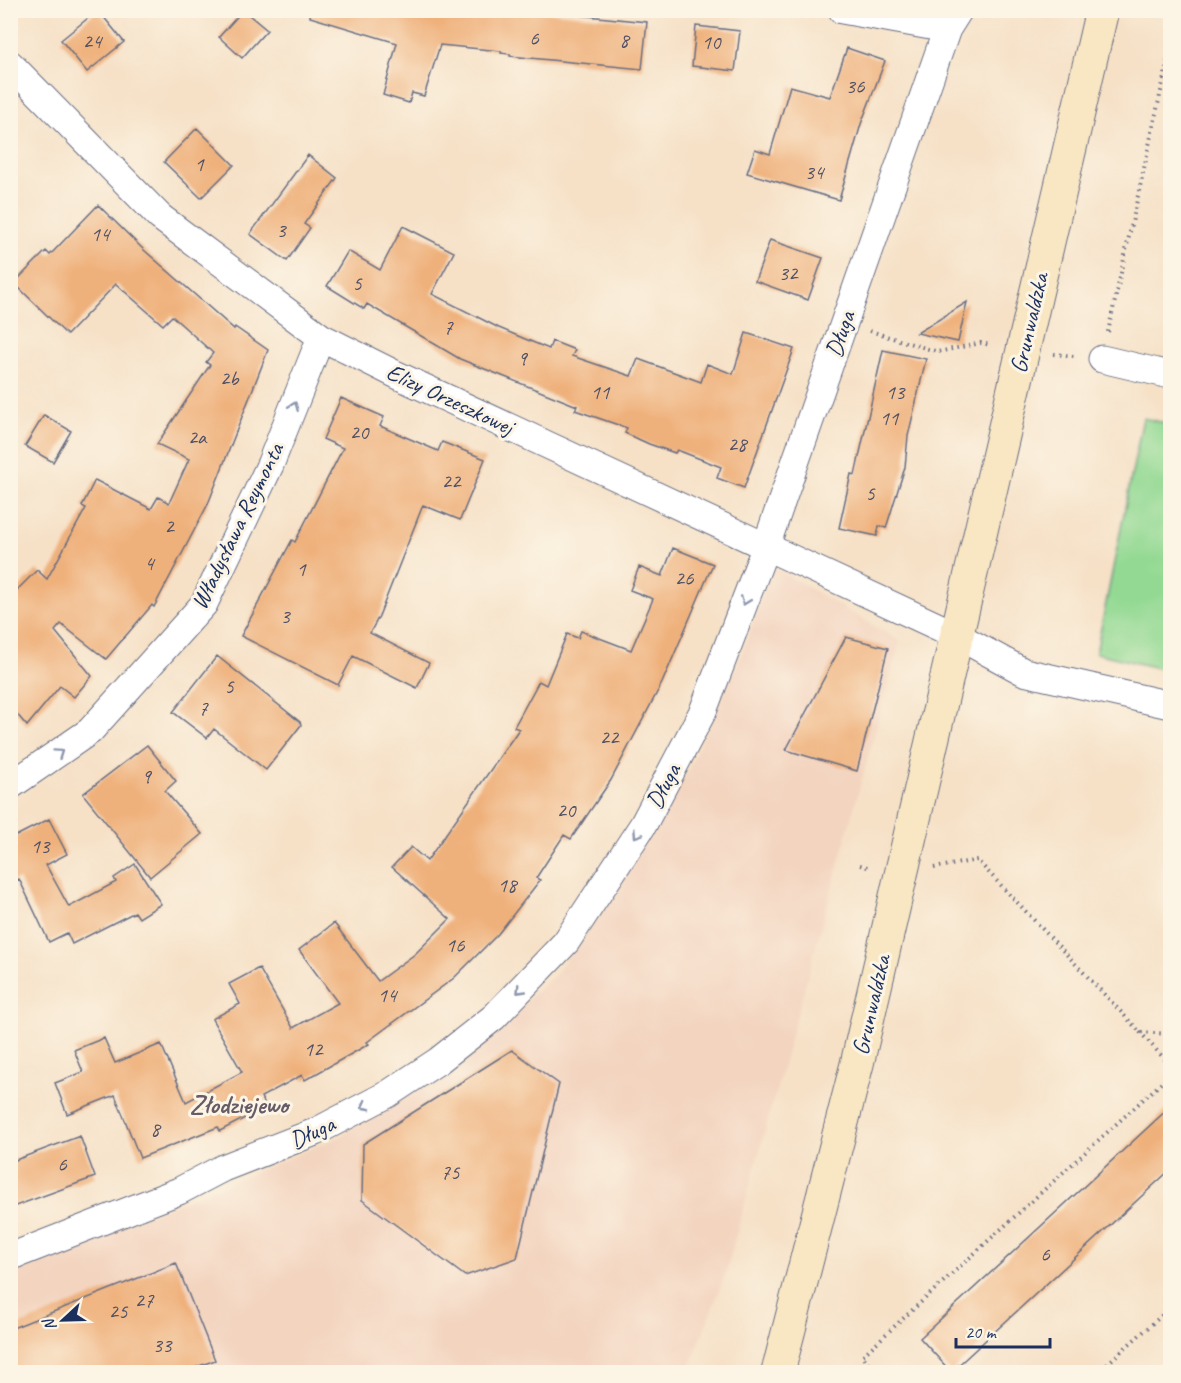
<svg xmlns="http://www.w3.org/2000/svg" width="1181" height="1383" font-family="Caveat,sans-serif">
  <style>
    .built { fill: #f3d4bf }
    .green { fill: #93d993; stroke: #578478; stroke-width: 1.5 }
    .building { fill: #efb17b }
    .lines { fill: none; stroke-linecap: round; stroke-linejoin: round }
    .street-casing { stroke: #686d83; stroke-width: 29 }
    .secondary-casing { stroke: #686d83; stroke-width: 35 }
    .path { stroke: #686d83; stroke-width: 4; stroke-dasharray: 1.5 4.5; stroke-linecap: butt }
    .street { stroke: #fff; stroke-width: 27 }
    .secondary { stroke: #f9e7c3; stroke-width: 33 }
    .oneway { stroke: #8d97ae }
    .labels { text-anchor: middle; stroke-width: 6; stroke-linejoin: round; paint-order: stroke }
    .number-label { font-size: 21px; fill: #505065 }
    .street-label { font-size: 24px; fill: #1b2f5e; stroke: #fcf5e5 }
    .neighbourhood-label { font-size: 26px; font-weight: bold; fill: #655c68; stroke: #fcf5e5 }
  </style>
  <rect width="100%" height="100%" fill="#fcf5e5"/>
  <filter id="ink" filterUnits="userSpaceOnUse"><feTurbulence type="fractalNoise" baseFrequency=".0167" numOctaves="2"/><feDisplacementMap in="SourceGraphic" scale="12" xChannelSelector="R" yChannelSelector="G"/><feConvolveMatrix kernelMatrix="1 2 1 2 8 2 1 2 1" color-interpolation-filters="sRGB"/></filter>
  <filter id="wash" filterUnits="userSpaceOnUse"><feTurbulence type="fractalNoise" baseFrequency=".008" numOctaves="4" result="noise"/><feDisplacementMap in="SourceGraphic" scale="24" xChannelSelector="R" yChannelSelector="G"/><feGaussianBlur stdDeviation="1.35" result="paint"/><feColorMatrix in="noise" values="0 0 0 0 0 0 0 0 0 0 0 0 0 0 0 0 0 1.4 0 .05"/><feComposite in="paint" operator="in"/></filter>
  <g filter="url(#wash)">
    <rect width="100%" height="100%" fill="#f6e1c7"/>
    <!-- built -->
    <path class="built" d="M773,567L900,641L726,1272L688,1372H11V1268L215,1189L339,1137L451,1067L556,974L672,802L737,666Z"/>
    <!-- green -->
    <path class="green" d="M1143,418L1170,424V671L1096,653Z"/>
    <g id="blocks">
      <!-- building -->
      <path class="building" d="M98,10L124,42L87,72L61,40Z
        M243,10L267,30L242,58L219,37Z
        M311,10H528L647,22L642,69L510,56V54L501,53V51L440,45L424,96L412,93L409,103L383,95L397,43L310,17Z
        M696,26L740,31L735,71L692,66Z
        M847,48L885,61L861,124L839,200L747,173L755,149L770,154L790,86L830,97Z
        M197,128L234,165L201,198L164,162Z
        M308,155L337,178L304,224L310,228L287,261L250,234Z
        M98,205L144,250L234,329L235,327L268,350L208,504L154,607L152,605L106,659L61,624L55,631L92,676L74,697L60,686L27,726L10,706V597L37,570L47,579L86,508L82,506L95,480L151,509L158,497L169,503L189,459L157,444L210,365L206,362L213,353L172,316L163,325L116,284L67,335L14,283L46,251L50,255Z
        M403,226L454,252L432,294L499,328L549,349L552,341L575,350L572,356L631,376L638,359L701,382L707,364L733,374L746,333L794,349L744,488L717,478L721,467L677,450L675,453L649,444L625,433L627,428L575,410L577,406L460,359L367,304L364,309L327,286L348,251L380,270Z
        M770,240L823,258L808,300L755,281Z
        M967,302L958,342L917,333Z
        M883,350L926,359L908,436L905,467L886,528L879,526L877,536L839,528L851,474L855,475Z
        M341,398L384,417L380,426L438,451L442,442L485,459L460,520L423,505L379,616L370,633L429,663L417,688L353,656L338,685L241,636L292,540L295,542L343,448L323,439Z
        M44,415L71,431L53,462L25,446Z
        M673,548L713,564L662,683L611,780L571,839L564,835L536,878L540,880L498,934L454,978L367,1042L369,1044L305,1080L302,1075L261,1097L266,1107L220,1131L218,1127L140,1158L115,1095L67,1114L55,1083L83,1072L74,1050L104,1038L115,1063L161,1044L186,1102L242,1072L212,1019L240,1004L229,984L259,968L293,1028L338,1003L299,950L334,923L378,981L415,954L450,919L392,867L411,847L427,861L519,729L514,727L539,681L546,685L567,634L578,638L581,631L631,650L653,599L630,590L639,567L662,576Z
        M846,637L888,648L857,771L786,750Z
        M217,656L300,722L301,725L266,770L214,729L207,738L173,712Z
        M147,745L176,781L165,791L202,834L150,877L83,794Z
        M49,819L67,854L46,865L69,907L116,882L114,878L135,864L161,904L139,918L135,912L72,944L67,933L49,942L19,879L10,883V839Z
        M512,1050L559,1084L517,1258L465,1276L362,1200L363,1144Z
        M1170,1107V1170L951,1372L920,1338Z
        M80,1136L95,1177L10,1208V1162Z
        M176,1263L215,1360L184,1372H10V1329Z"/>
    </g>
  </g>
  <g filter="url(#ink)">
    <use href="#blocks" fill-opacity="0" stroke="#686d83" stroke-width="1.5"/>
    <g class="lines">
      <defs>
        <path id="street" d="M842,10L947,29
          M10,64L160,217L321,337L397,375L956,635L1024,672L1170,705
          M1102,359L1170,375
          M10,786L90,731L204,604L270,465L321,337
          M10,1257L179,1191L223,1168L315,1132L388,1094L438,1061L494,1017L566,942L643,825L703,711L766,546L947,29L959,10"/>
        <path id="secondary" d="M778,1372L857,1064L1102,10"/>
      </defs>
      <!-- street casing -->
      <use href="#street" class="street-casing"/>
      <!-- secondary casing -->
      <use href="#secondary" class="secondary-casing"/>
      <!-- path -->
      <path class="path" d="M870,331L938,352L981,343L990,345
        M1108,332L1170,50
        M1054,354L1074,356
        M860,865L871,868
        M934,868L977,860L1140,1032L1170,1034
        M1140,1032L1170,1065
        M210,1372L231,1366L235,1372
        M878,1372L862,1356L1170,1075
        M1098,1372L1170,1308"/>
      <!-- street -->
      <use href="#street" class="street"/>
      <!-- secondary -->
      <use href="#secondary" class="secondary"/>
    </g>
    <!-- one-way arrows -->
    <defs><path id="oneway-chevron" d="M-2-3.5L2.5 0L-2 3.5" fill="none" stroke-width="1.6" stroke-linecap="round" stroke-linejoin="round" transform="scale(1.5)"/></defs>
    <g class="oneway">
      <use href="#oneway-chevron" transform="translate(294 406) rotate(-68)"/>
      <use href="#oneway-chevron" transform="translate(745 601) rotate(111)"/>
      <use href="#oneway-chevron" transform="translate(59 753) rotate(-35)"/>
      <use href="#oneway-chevron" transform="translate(637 834) rotate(123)"/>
      <use href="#oneway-chevron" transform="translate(520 990) rotate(134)"/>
      <use href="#oneway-chevron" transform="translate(365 1106) rotate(152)"/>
    </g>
  </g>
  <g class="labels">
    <!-- number labels -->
    <g class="number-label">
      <text x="534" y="45">6</text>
      <text x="624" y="47">8</text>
      <text x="92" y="48">24</text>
      <text x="711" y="49">10</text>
      <text x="855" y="93">36</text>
      <text x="199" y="171">1</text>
      <text x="814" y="179">34</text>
      <text x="281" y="237">3</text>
      <text x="100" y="241">14</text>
      <text x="788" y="280">32</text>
      <text x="357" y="290">5</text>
      <text x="448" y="334">7</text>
      <text x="522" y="365">9</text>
      <text x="229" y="385">2b</text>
      <text x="600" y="399">11</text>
      <text x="895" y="399">13</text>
      <text x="889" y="425">11</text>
      <text x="359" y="439">20</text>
      <text x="197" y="444">2a</text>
      <text x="737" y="451">28</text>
      <text x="451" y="488">22</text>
      <text x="870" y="500">5</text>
      <text x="169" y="533">2</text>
      <text x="149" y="570">4</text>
      <text x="301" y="576">1</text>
      <text x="684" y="585">26</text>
      <text x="285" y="623">3</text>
      <text x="229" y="693">5</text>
      <text x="203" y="715">7</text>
      <text x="609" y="744">22</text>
      <text x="146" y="783">9</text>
      <text x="566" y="817">20</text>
      <text x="40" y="853">13</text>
      <text x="507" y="892">18</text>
      <text x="455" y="952">16</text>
      <text x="387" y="1002">14</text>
      <text x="313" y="1056">12</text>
      <text x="155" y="1136">8</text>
      <text x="62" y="1171">6</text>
      <text x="450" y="1179">75</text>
      <text x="1045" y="1261">6</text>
      <text x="144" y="1307">27</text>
      <text x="118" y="1318">25</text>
      <text x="162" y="1352">33</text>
    </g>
    <!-- street labels -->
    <g class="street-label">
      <text transform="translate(1029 323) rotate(-77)" y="8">Grunwaldzka</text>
      <text transform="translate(840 334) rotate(-71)" y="8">Długa</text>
      <text transform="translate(450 399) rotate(25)" y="8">Elizy Orzeszkowej</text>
      <text transform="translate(237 526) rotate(-64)" y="8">Władysława Reymonta</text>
      <text transform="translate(663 786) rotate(-62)" y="8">Długa</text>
      <text transform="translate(871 1005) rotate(-77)" y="8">Grunwaldzka</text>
      <text transform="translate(312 1132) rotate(-25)" y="8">Długa</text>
    </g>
    <!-- neighbourhood labels -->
    <g class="neighbourhood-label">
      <text x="239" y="1113">Złodziejewo</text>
    </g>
  </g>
  <!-- margin -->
  <rect width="1181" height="1383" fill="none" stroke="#fcf5e5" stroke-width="36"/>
  <!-- north arrow -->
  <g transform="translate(63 1320) rotate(248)" stroke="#fcf5e5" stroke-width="4.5" paint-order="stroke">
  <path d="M0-4.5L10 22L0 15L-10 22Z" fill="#1b2f5e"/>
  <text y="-9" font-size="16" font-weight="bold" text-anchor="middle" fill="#1b2f5e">N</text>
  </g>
  <!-- scale -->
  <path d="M956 1338v9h94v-9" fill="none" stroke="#1b2f5e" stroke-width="3"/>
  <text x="965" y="1338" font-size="18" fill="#1b2f5e" stroke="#fcf5e5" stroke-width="4.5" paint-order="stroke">20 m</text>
</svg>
